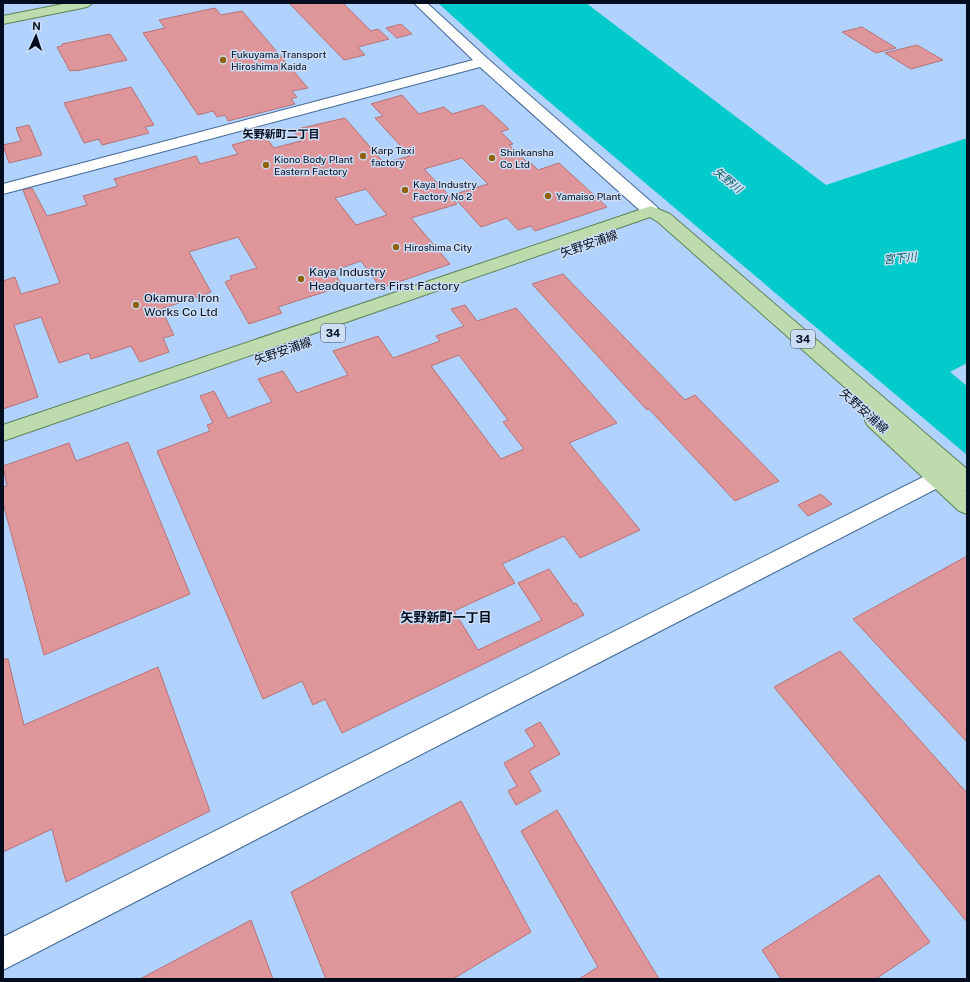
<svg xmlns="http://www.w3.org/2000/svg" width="970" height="982" font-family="'Public Sans','Noto Sans JP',sans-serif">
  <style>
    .water { fill: #03cbcc }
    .building { fill: #df969a; stroke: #b87276; fill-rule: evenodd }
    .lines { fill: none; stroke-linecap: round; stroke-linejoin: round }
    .minor-casing { stroke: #426798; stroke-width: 2 }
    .major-casing { stroke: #5f8358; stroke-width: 2 }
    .minor { fill: #fff; fill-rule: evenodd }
    .major { fill: #bddbad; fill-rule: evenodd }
    .poi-dot { fill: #90620c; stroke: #cdddf4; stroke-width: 1.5 }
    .labels { text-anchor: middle; stroke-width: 3; stroke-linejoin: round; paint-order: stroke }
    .far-poi-label { font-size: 10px; fill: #020d20; stroke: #cdddf4; text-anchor: start }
    .far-neighbourhood-label { font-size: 11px; font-weight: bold; fill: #020d20; stroke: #cdddf4 }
    .far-water-label { font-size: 11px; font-style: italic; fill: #056565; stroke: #cdddf4 }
    .shield { fill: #cdddf4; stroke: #3f4b60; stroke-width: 1 }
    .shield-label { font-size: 11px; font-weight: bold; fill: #020d20 }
    .street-label { font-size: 12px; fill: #020d20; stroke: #cdddf4 }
    .poi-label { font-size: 12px; fill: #020d20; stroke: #cdddf4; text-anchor: start }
    .neighbourhood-label { font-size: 13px; font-weight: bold; fill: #020d20; stroke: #cdddf4 }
  </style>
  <rect width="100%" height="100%" fill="#b0d2fd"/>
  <!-- water -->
  <path class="water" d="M438,3H586L826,185L967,138V363L950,372L967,386V455L514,72Z"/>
  <!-- building -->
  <path class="building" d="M289,3H343L371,31L378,29L389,39L358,47L365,55L344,60Z
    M215,8L221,15L242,11L308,88L292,91L297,97L291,99L295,104L228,121L225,115L217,117L213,111L198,115L143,33L165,28L159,20Z
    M401,24L412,34L397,38L386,28Z
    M862,27L875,35L896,48L876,53L842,32Z
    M110,34L127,60L76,71L75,70L70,71L57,47L62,46V44Z
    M917,45L943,60L911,69L885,53Z
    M131,87L154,125L145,127L149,133L102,145L99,139L84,143L64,103Z
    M402,95L419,114L444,107L452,114L483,105L509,129L501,132L513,144L509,145L529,164L531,163L538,170L559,163L607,207L535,231L531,226L518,230L507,218L481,227L452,195L488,184L462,158L424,169L457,204L411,218L450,264L381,288L361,261L332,271L343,286L278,307L282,313L249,324L225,282L232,279L230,276L257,268L238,237L189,252L211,292L161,309L174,335L163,338L169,352L140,362L131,346L91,359L89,353L59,363L41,317L14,325L38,397L3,409V281L15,277L21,294L60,283L23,190L32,188L47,216L87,205L83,196L118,186L114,179L196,156L200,164L238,154L232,145L265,136L274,148L301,141L293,130L345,118L384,163L410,156L375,118L383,116L371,104ZM366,189L387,215L356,225L335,198Z
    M29,125L42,155L9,163L3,145L21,141L16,128Z
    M563,274L685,400L695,395L779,481L735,501L649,409L647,410L532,284Z
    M465,305L477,321L516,308L617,423L569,443L640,530L580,558L564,536L502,564L515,583L454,611L478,650L542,620L518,583L549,569L574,604L576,603L584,615L342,733L325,699L313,705L302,681L263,699L157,451L210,431L207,425L213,423L200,396L214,391L228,418L272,402L258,379L283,371L297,393L348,375L333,351L378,336L393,358L440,341L436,336L464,326L451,309ZM459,355L508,420L503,422L524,449L501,459L431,366Z
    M128,442L190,594L44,655L3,503V487L7,486L3,466L69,443L76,461Z
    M821,494L832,504L808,516L798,505Z
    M967,556V742L853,619Z
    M840,651L967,793V922L774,687Z
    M3,659H8L24,725L158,667L210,811L66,882L52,829L3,852Z
    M540,722L560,754L529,771L541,791L516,805L508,791L517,786L504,763L535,746L525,730Z
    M461,801L531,932L453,979H326L291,892Z
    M557,810L659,979H579L598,967L521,831Z
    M879,875L930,942L876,979H781L762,950Z
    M251,920L273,979H140Z"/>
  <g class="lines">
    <defs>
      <path id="minor" d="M414,3H427L488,59L657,207L659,211L657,215L651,216L645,215L480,67L3,194V184L473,60Z
        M953,462L961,464L964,470L961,476L3,970V937Z"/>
      <path id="major" d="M68,3H93L87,7L3,24V16Z
        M651,206L670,214L967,469V490H965L967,492V514L959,511L868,426L865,421L868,416L875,414L658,222L650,217L3,441V425Z"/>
    </defs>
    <!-- minor casing -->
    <use href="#minor" class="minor-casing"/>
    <!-- major casing -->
    <use href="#major" class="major-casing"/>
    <!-- minor -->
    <use href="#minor" class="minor"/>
    <!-- major -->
    <use href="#major" class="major"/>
  </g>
  <!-- markers -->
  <g class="poi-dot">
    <circle cx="223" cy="60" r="4"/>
    <circle cx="363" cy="156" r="4"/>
    <circle cx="492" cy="158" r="4"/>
    <circle cx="266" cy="165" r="4"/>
    <circle cx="405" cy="190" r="4"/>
    <circle cx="548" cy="196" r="4"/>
    <circle cx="396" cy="247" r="4"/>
    <circle cx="301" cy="279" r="4"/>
    <circle cx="136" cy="305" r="4"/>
  </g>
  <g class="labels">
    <!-- far-poi labels -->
    <g class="far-poi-label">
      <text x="231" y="58">Fukuyama Transport<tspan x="231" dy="12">Hiroshima Kaida</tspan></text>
      <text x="371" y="154">Karp Taxi<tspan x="371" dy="12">factory</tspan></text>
      <text x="500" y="156">Shinkansha<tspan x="500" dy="12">Co Ltd</tspan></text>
      <text x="274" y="163">Kiono Body Plant<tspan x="274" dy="12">Eastern Factory</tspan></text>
      <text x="413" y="188">Kaya Industry<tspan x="413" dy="12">Factory No 2</tspan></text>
      <text x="556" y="200">Yamaiso Plant</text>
      <text x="404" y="251">Hiroshima City</text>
    </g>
    <!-- far-neighbourhood labels -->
    <g class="far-neighbourhood-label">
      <text x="281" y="138">矢野新町二丁目</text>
    </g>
    <!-- far-water labels -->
    <g class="far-water-label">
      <text transform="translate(728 180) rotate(39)" y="4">矢野川</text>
      <text transform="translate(900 258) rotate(-6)" y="4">宮下川</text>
    </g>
    <!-- shield labels -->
    <g class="shield">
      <rect x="321" y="324" width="24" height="18" rx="3"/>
      <rect x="791" y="330" width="24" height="18" rx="3"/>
    </g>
    <g class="shield-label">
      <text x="333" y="337">34</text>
      <text x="803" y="343">34</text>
    </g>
    <!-- street labels -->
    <g class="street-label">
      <text transform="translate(589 244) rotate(-19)" y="4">矢野安浦線</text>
      <text transform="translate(283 351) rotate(-19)" y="4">矢野安浦線</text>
      <text transform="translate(864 411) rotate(42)" y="4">矢野安浦線</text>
    </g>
    <!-- poi labels -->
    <g class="poi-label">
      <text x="309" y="276">Kaya Industry<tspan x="309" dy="14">Headquarters First Factory</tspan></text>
      <text x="144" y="302">Okamura Iron<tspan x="144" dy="14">Works Co Ltd</tspan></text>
    </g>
    <!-- neighbourhood labels -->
    <g class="neighbourhood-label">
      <text x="446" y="622">矢野新町一丁目</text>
    </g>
  </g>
  <!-- border -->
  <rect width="970" height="982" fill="none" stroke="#020d20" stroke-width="8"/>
  <!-- north arrow -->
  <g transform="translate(36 36) rotate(3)" stroke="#cdddf4" stroke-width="3" paint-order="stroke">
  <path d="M0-3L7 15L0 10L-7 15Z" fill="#020d20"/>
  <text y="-6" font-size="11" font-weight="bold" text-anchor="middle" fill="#020d20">N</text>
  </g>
</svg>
